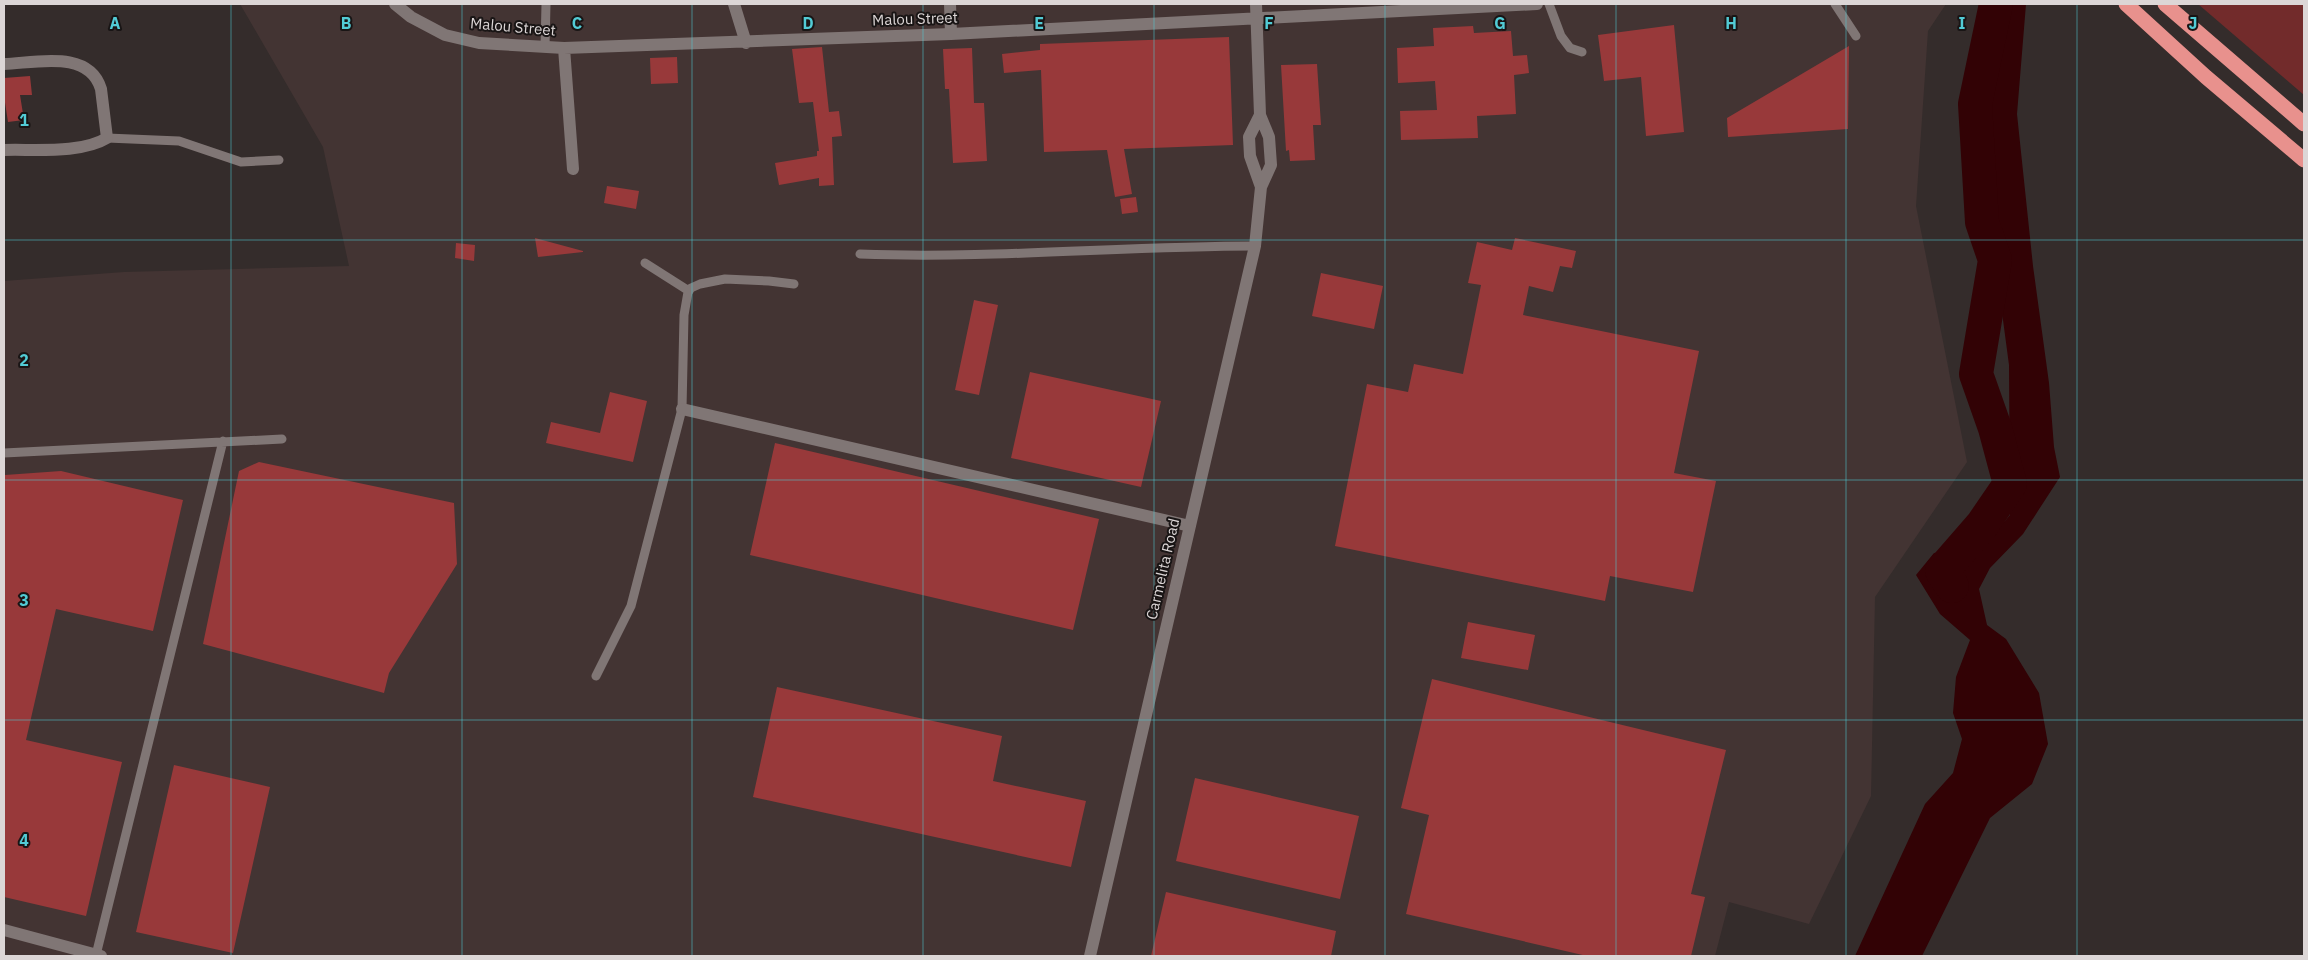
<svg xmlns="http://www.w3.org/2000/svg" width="2308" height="960" font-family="'IBM Plex Sans',sans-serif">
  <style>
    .built { fill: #433433 }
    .green { fill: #722b2b }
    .water { fill: #320205 }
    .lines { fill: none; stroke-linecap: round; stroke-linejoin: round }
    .river { stroke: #320205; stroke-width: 34 }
    .building { fill: #98393a }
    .service { stroke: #807675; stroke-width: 9 }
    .minor { stroke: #807675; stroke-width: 12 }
    .tertiary { stroke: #807675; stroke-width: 12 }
    .motorway { stroke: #e8918d; stroke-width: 15 }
    .grid { fill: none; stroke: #52ccd6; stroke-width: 1; stroke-opacity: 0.55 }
    .labels { text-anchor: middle; stroke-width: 4; stroke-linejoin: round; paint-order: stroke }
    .street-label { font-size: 15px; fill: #dcd6d6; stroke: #191515 }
    .grid-label { font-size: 16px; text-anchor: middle; font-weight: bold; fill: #52ccd6; stroke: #191515; stroke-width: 4; stroke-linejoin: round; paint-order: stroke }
  </style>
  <rect width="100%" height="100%" fill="#342c2b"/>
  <!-- built -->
  <path class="built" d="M240,4H1946L1928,31L1916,206L1967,462L1875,597L1871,796L1809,924L1729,902L1715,956H4V281L124,272L349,266L323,147Z"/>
  <!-- green -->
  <path class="green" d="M2198,4H2304V95Z"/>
  <!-- water -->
  <path class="water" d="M1996,4H2026L2017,114L2033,266L2049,383L2054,447L2060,477L2023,534L1990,568L1979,589L1987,625L2006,639L2039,693L2048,744L2032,784L1990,818L1922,956H1855L1925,804L1953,773L1962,739L1953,713L1956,677L1970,640L1940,614L1916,575L1934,553L1974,548L1995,533L2010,515L2009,365L1995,260L1982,222L1975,104Z"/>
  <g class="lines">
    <!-- river -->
    <path class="river" d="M1952,586L1942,571L1982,525L2010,484L1995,428L1976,374L1995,260L1982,222L1975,104L1996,4"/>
  </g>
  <!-- building -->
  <path class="building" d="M1674,25L1684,132L1646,136L1641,77L1604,81L1598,35Z
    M1473,26L1474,33L1511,31L1513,56L1527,55L1529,73L1514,75L1516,114L1477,116L1478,138L1401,140L1400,111L1437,110L1435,81L1398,83L1397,48L1434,46L1433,28Z
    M1229,37L1233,145L1124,149L1132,194L1115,197L1107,150L1044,152L1041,70L1004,73L1002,54L1040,50V44Z
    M1849,46L1848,129L1728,137L1727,118Z
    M822,47L829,112L839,111L842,136L832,137L834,185L819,186V178L779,185L775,163L817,156V151H819L813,102L799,103L792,49Z
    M972,48L974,103H984L987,161L953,163L949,89H945L943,49Z
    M677,57L678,83L651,84L650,58Z
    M1317,64L1321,125H1313L1315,160L1290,161L1289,150L1286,151L1281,65Z
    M30,76L32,95H20L24,120L8,122L4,96V78Z
    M607,186L639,191L636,209L604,203Z
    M1136,197L1138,212L1122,214L1120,199Z
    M535,238L583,251V252L538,257Z
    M1515,238L1576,251L1572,268L1560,266L1553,292L1529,286L1523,315L1699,351L1674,473L1716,481L1693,592L1610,576L1605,601L1335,546L1367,384L1408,392L1414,364L1463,374L1481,285L1468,283L1477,242L1512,250Z
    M456,243L475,245L474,261L455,258Z
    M1321,273L1383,286L1374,329L1312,316Z
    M974,300L998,305L979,395L955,390Z
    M1030,372L1161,401L1141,487L1011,458Z
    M610,392L647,401L633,462L546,443L551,422L600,433Z
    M775,443L1099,519L1073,630L750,555Z
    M259,462L454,503L457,564L389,673L384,693L203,644L239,471Z
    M61,471L183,500L153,631L56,609L26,740L122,762L86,916L4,897V482L5,475Z
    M1468,622L1535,635L1528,670L1461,658Z
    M1432,679L1726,750L1691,894L1705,897L1691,956H1587L1406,914L1429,815L1401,808Z
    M777,687L1002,736L993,781L1086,801L1071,867L753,797Z
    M174,765L270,787L233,953L136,932Z
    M1195,778L1359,816L1340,899L1176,861Z
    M1166,892L1336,931L1331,956H1151Z"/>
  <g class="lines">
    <!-- service -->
    <path class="service" d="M1549,4L1561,36L1570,48L1582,52
      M1835,4L1856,36
      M545,47L546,4
      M107,138L179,141L241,162L279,160
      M860,254C992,259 1124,246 1255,246
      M645,263L689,291
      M4,453L282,439
      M596,676L631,606L682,409L684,315L688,292L691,288L700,284L725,279L769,281L794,284
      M96,955L223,441"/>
    <!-- minor -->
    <path class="minor" d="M395,4L411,17L445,35L479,43L564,48L951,34L1537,4
      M734,4L746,43
      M950,4L951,34
      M564,48L573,169
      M4,64C35,63 89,49 101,89L107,138C81,154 34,149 4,150
      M1260,115L1249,137L1250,156L1261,187
      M682,409L1190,526
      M1090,956L1255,246L1261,187L1271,165L1269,137L1260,115L1256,4"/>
    <!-- tertiary -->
    <path class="tertiary" d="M4,930L101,956"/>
    <!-- motorway -->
    <path class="motorway" d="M2126,4L2206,77L2304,160
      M2165,4L2304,124"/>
  </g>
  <!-- grid -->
  <path class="grid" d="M231,4V956M462,4V956M692,4V956M923,4V956M1154,4V956M1385,4V956M1616,4V956M1846,4V956M2077,4V956M4,240H2304M4,480H2304M4,720H2304"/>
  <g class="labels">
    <!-- street labels -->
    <g class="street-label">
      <text transform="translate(915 19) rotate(-2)" y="5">Malou Street</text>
      <text transform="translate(513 27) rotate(5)" y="5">Malou Street</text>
      <text transform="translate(1163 569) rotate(-77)" y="5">Carmelita Road</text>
    </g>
  </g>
  <g class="grid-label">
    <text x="115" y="29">A</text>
    <text x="346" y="29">B</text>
    <text x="577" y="29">C</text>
    <text x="808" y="29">D</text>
    <text x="1039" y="29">E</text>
    <text x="1269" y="29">F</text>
    <text x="1500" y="29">G</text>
    <text x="1731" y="29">H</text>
    <text x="1962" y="29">I</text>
    <text x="2193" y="29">J</text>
    <text x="24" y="126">1</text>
    <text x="24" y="366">2</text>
    <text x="24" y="606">3</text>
    <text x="24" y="846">4</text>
  </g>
  <!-- border -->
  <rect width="2308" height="960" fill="none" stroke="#dcd6d6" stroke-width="10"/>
</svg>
